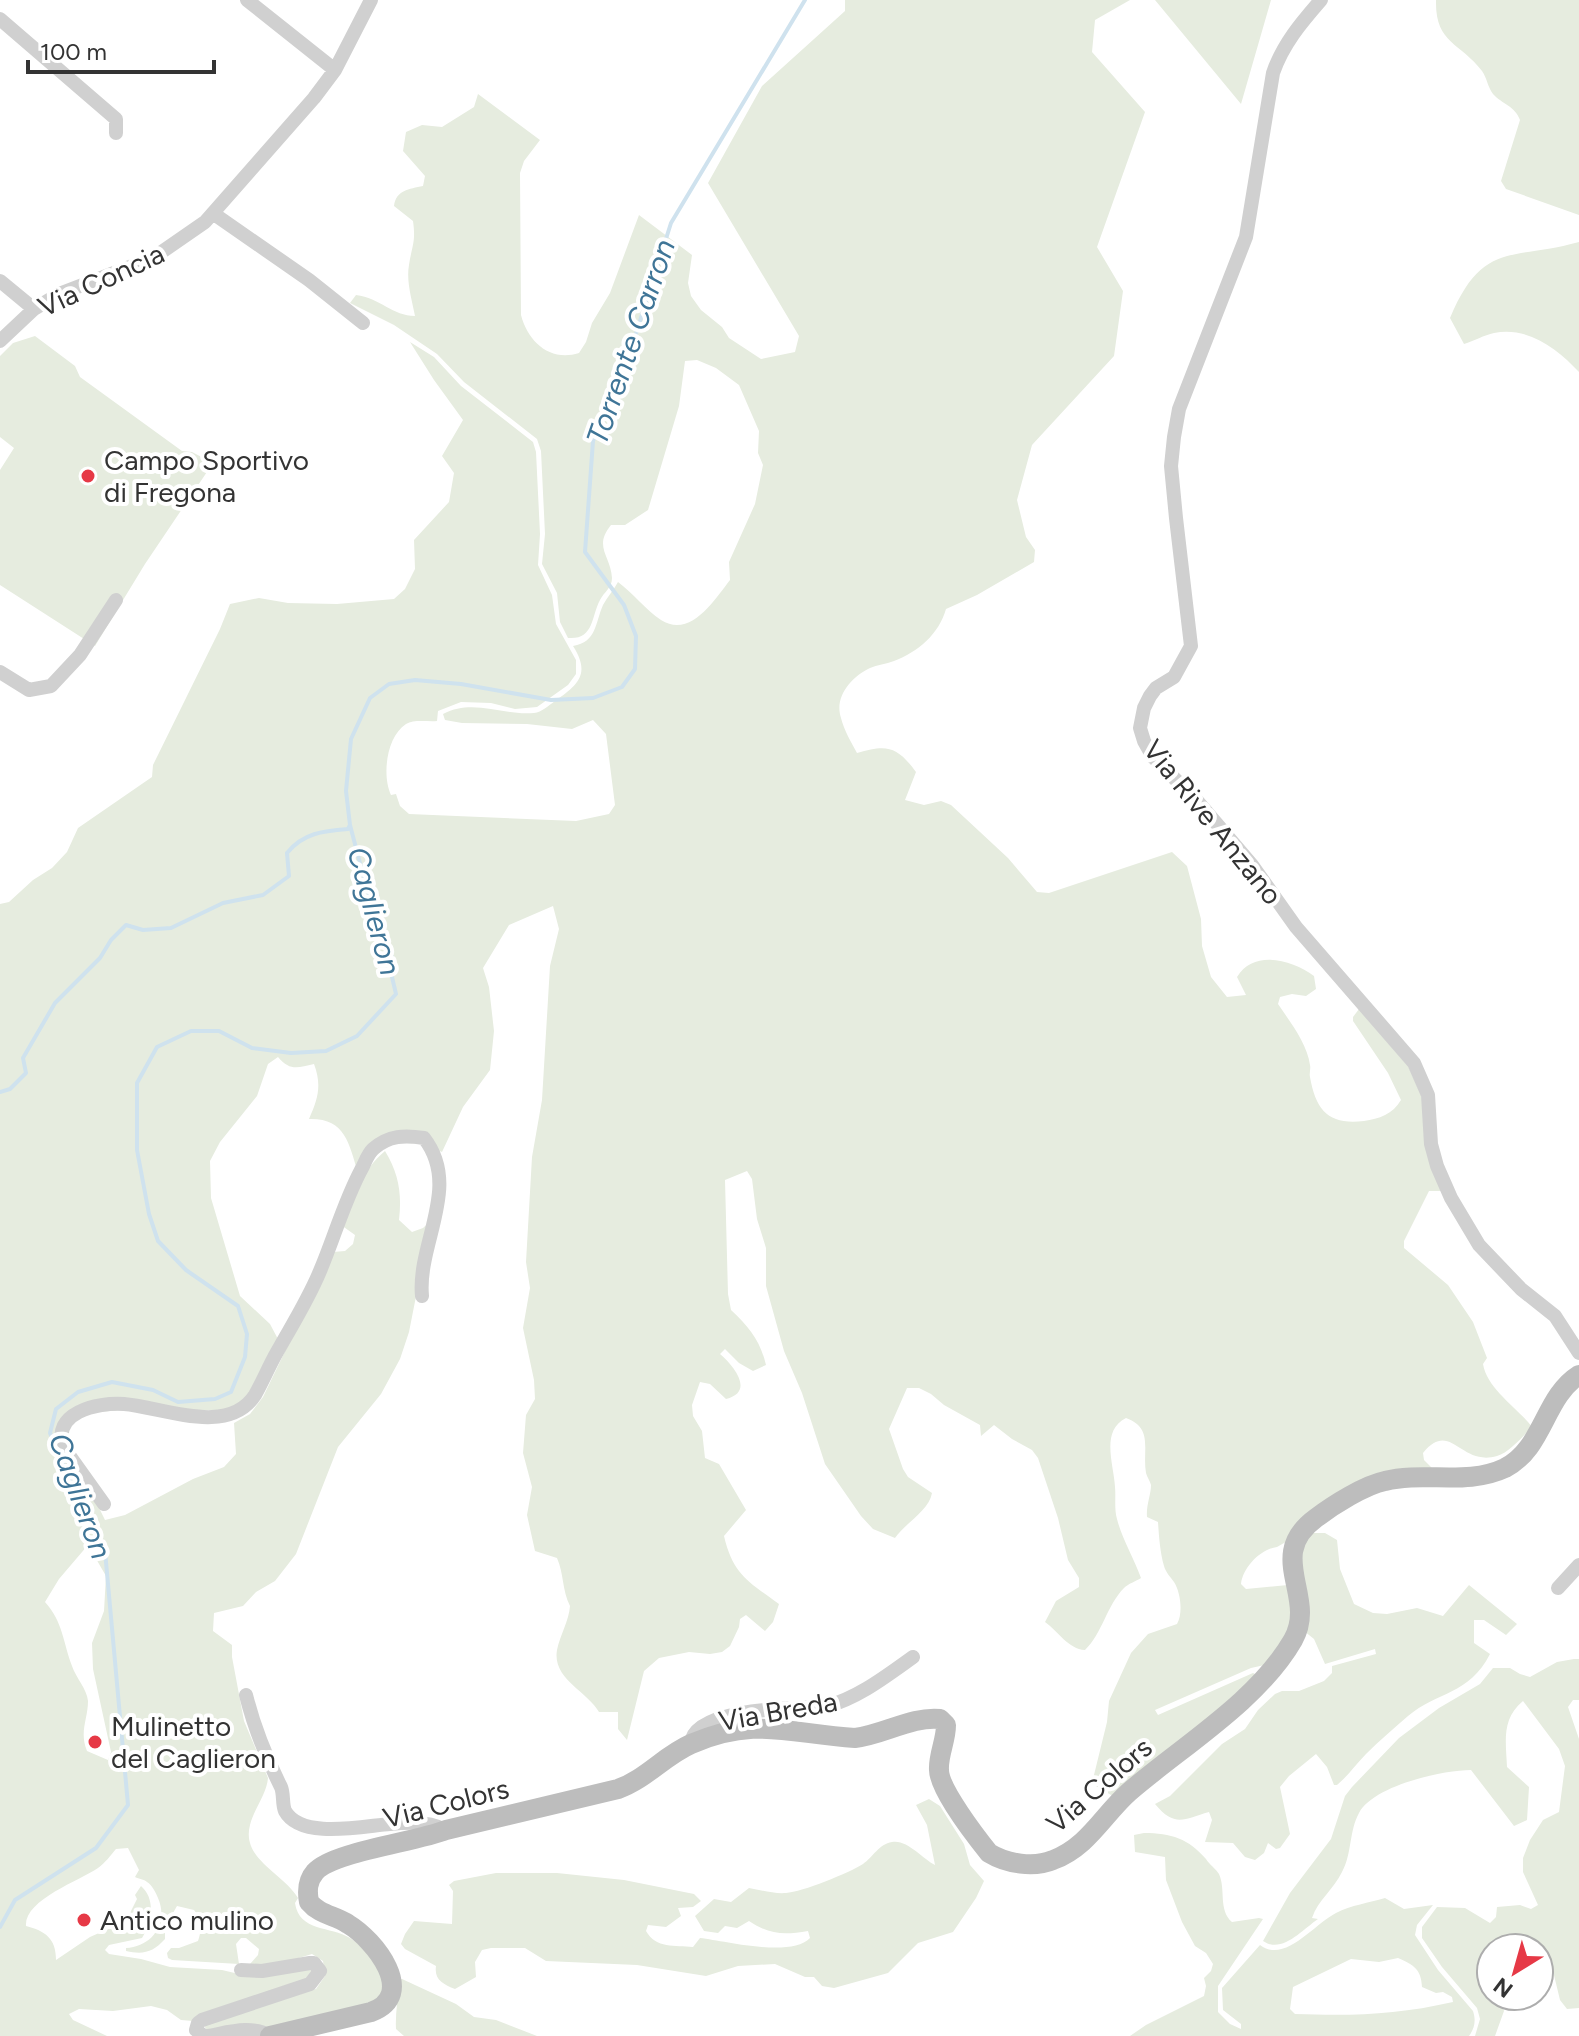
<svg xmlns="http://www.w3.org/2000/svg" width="1579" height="2036" font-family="Figtree,sans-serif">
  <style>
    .green { fill: #e6ecdf; fill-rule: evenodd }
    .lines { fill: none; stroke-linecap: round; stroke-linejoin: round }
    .stream { stroke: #cfe2ee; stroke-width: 4 }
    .street { stroke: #d0d0d0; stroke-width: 14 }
    .secondary { stroke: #bdbdbd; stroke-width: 20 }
    .poi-dot { fill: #e63946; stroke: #fff; stroke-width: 3 }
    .labels { text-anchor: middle; stroke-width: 8; stroke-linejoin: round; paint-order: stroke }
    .street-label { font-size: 28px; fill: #333; stroke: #fff }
    .poi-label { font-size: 28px; fill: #333; stroke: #fff; text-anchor: start }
    .water-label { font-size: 30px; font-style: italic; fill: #3f7597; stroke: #fff }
  </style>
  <rect width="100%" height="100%" fill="#fff"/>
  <!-- green -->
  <path class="green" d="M845,0H1130L1095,20L1092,52L1145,112L1097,247L1123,291L1114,356L1032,445L1017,500L1026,537L1035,550L1034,562L977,595L946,609C939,634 918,652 894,661C886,664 877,665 870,668C851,677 834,697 841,718C844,730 851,742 857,753C887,744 897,746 916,772L905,800L924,805L941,801L951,805L1008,858L1037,892L1049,893L1172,852L1187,866L1201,919L1202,946L1211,977L1227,997L1246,995L1237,977C1254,949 1292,960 1314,976L1316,989L1306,996L1292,994L1280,997L1278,1004C1290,1022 1307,1043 1310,1065C1311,1069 1309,1073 1310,1077C1316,1112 1330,1125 1364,1121C1379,1119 1393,1114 1401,1100L1388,1073L1353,1021V1017L1359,1009L1408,1066L1421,1095L1444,1191H1429L1404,1241V1248L1448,1285L1473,1322L1487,1358L1483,1364C1487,1389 1517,1407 1532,1427C1522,1437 1510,1452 1497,1456C1460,1467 1451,1419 1423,1453L1424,1460L1434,1470L1403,1475L1277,1547C1261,1549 1243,1567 1241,1584L1246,1589L1288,1585L1294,1627L1269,1664L1251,1668L1155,1710L1158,1715L1253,1673L1257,1675L1116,1798L1096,1786L1093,1779L1107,1722L1109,1701L1131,1653L1148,1634L1177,1624C1183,1614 1181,1593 1174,1582C1170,1576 1166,1573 1164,1566C1160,1552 1159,1537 1158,1522L1147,1517C1146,1505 1151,1495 1151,1485C1150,1481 1147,1477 1146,1473C1142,1450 1154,1428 1126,1418C1100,1431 1114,1465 1115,1487C1116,1497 1114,1509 1117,1519C1122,1539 1134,1558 1141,1578C1136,1581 1128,1584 1124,1588C1107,1605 1102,1634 1085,1650C1068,1649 1059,1632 1045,1622L1056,1601L1079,1587V1578L1068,1560L1058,1518L1038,1458L1032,1450L1012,1439L994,1425L981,1436L980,1425L944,1405L931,1394L919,1388H907L889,1429L903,1469L908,1477L932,1493C929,1511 905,1523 895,1538L873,1529L861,1516L825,1464L802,1393L784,1351L766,1286V1248L757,1219L752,1179L747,1171L725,1180L728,1294L731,1310C749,1327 760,1340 766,1365L753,1371L739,1363L725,1349L720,1354C734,1366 755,1392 726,1399L710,1384L700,1382L692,1405L693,1416L702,1431L705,1458L719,1464L746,1510L724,1536C733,1575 749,1582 779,1604L773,1622L765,1631L746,1615L740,1619L739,1627L730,1646L722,1652L710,1654L689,1652L659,1658L644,1671L627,1740L618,1729V1712H599C587,1691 552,1679 557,1650C560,1635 569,1621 570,1606C562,1590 564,1574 557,1558L535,1551L527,1515L532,1487L523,1453L526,1415L535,1399L534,1380L523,1328L530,1288L526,1262L532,1157L542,1100L550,966L559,929L553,906L509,925L483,968L489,987L494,1031L490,1070L463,1107L442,1152L423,1144L391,1142L358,1173C349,1143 345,1118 309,1119C318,1099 322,1085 314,1064C297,1068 290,1071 278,1057L268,1064L257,1096L220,1142L210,1161L211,1198L240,1296L270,1324L279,1341L247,1411L136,1409L86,1413L62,1433L105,1520L125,1515L193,1479L224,1467L236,1454L234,1423L250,1414L263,1397L333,1252L345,1251L353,1244L355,1235L341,1225C353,1198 362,1170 385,1151C399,1174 402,1194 399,1220L412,1232L423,1228L436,1216L421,1271L409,1332L400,1359L381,1394L338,1447L296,1554L275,1581L256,1592L243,1606L214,1613L213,1631L232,1645V1657L244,1721L268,1778C267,1793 254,1809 250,1825C241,1859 283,1873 298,1898L295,1903C299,1932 331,1926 350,1938C361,1945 378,1963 382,1976C384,1983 383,1994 383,2001L270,2027L207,2031L204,2025L293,1992L316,1989L325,1976L323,1961L312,1954L279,1964H250L258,1955L259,1949L246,1938H241L236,1944L239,1964L172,1960L168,1958L167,1953L171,1948H179L198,1941C202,1929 202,1921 194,1910L177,1906L165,1927V1939C153,1952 144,1955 126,1951V1948C152,1947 169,1923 158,1898C156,1893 152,1885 147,1882C144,1879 139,1879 135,1877L139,1870L128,1848L116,1849C111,1855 105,1863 98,1868C79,1881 24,1900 26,1926C45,1931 56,1938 56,1960L90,1937L126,1921L137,1899L135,1895L141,1886C156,1899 152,1922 142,1938L109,1945L105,1950L109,1954L141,1959L170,1967L222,1970L243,1975L310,1968L313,1977L193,2021L181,2020L167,2010L151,2006L113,2011L79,2009L69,2014L73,2020L107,2036H0V904L9,902L33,880L52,868L67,852L78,828L152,777L153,765L220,629L230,604L259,598L288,603L337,604L394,599L405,589L415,569L414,540L449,502L454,473L442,456L463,420L434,380L410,342L434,357L461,386L533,442L536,452L540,534L538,565L552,595L556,624L576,660V674L568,685L537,707L515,709L491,703L461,702L438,711L437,721C428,722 414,719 406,724C386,737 382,776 391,795L396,794L400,806L409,814L576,821L609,814L615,805L606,734L593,720L572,729L527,724L462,723L445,720L443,714C474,698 502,716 534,713C542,712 548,706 555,701C578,685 591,674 573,646C597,642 595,623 603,605C607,597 614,590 618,582C633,593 646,610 661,620C691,639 715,599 730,580L729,562L755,504L763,465L758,453L759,431L739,385L716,368L697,360L685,361L679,406L648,510L625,525H611C593,547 611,556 612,578C612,588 604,592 600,600C591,617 594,640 568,638L560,622L557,593L542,564L545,534L541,451L537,439L464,382L437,354L394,325L350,303L356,295C380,298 393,316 415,316C412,300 406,281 409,265C412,245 416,242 413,221L394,206C396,190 409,189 423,186L425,176L403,151L406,132L422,125L442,127L474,107L478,94L540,140L524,161L520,173L521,315C528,342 550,362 579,353L586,342L592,323L610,293L639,215L692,255L688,283L691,296L701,310L722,327L729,338L761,359L795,352L799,336L708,183L762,86L845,11ZM88,1545L106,1576L104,1611L92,1643L93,1669L111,1752L108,1760L87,1751C79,1732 88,1719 88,1701C87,1689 76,1678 72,1666C63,1642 63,1622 45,1602L59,1579Z
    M1155,0H1271L1241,104Z
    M1436,0H1579V215L1506,189L1501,181L1520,120C1515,106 1502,104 1493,94C1488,88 1487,78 1482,71C1460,42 1435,44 1436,0Z
    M1579,242V372C1558,349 1528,326 1494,333C1484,335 1474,341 1464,344L1450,318C1483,240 1511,261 1579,242Z
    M35,336L75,366L80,377L182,451L192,452L213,463L145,564L95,646L0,585V470L14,448L0,437V356L13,343Z
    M1313,1533H1325L1337,1540L1340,1569L1354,1604L1373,1613L1387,1614L1417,1608L1443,1616L1469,1585L1517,1624L1506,1635L1484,1620H1474V1643L1490,1654C1469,1695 1438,1691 1408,1716C1394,1728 1379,1741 1366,1754C1356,1764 1348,1776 1337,1785H1334L1327,1767L1316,1754L1289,1776L1280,1787L1290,1834L1280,1848L1276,1849L1268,1843L1264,1853L1255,1860L1245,1857L1233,1843L1205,1842L1212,1820L1209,1812C1184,1819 1175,1828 1155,1804L1170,1796L1222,1744L1245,1729L1258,1710L1275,1694L1282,1691H1299L1324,1681L1332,1673V1666L1376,1654L1375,1649L1325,1664L1314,1639L1304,1631L1297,1550Z
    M1574,1659H1579V1700H1573L1568,1707L1579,1739V2008L1567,2009L1560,2000L1553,1971L1539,1965V1948H1491V1996H1499L1504,2011L1495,2036H1475L1480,2019L1477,2008L1442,1967L1422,1938V1927L1437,1907L1465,1908L1490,1923L1496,1917L1497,1907L1520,1905L1531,1909L1538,1905L1523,1872V1858L1530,1840L1543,1820L1559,1812L1565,1766L1559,1749L1523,1701C1501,1719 1506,1742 1507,1767L1529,1787L1527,1820L1514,1826L1471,1770C1442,1770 1373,1786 1359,1813C1349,1831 1352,1854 1342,1872C1334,1889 1318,1900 1312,1918L1318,1919C1302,1930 1282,1954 1263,1941L1290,1893L1331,1839L1345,1796L1352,1787L1399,1738L1439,1708L1480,1684L1493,1668H1510L1520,1674L1530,1677L1557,1662Z
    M929,1799L940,1806L964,1844L970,1865L984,1881L976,1898L953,1932L918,1943L888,1973L834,1988L822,1986L814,1977H805L775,1964L738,1966L706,1976L637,1965L546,1961L525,1948H491L482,1950L475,1962L476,1977L455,1989C443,1984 434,1980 436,1966L405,1949L401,1944L405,1934L414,1921L452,1924L453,1891L449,1885L454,1881L496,1873H557L624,1880L694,1894L701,1901L693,1907L678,1908L681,1916L666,1927L648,1925L646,1931C656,1949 675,1945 693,1947L700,1938C726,1941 791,1958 810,1938L808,1931C784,1935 770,1935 749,1921L737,1928L725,1926L718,1933L704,1931L695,1916L714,1899L731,1902L749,1888C761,1890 774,1894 786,1893C802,1892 849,1873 863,1864C873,1857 879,1844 892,1842C907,1839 923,1859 935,1865L927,1825L916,1805Z
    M1144,1833C1171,1833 1189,1839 1206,1859C1209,1864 1216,1869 1219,1874C1226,1889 1218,1910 1232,1922L1259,1918L1263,1919L1218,1986V2012L1230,2024L1241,2029V2024L1223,2010L1222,1988L1260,1945C1285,1964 1314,1924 1336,1913C1351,1905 1369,1903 1385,1898L1404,1909L1433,1905L1417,1925L1415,1935L1438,1970L1473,2011C1476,2020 1475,2028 1469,2036H1130L1146,2025L1204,1996L1206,1986L1204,1978L1211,1971L1213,1964L1206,1953L1195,1946L1182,1922L1166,1880L1165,1857L1135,1852L1134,1835ZM1398,1958C1414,1965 1421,1969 1422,1987L1436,1993L1443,1992L1452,1997L1453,2002C1396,2015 1353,2016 1295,2014L1290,2009L1293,1987L1351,1959L1379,1962Z
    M402,1979L456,2004L474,2017L496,2020L537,2036H404L396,2029C395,2012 399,1997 398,1980Z"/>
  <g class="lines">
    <!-- stream -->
    <path class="stream" d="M0,1092L10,1089L26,1073L23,1058L55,1003L100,958L111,940L126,925L143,930L171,928L223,903L263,895L289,876L287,853C303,833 323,831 348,829L350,825L346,791L351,739L370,698L389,684L415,680L461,684L551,700L593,698L622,687L635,669L636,636L624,605L585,552L593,441L621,381L671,223L805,0
      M0,1927L15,1900L96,1848L128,1805L105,1551L84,1514L50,1433L56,1409L78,1392L112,1382L153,1390L178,1402L215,1399L231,1392L245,1357L247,1334L238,1306L186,1270L158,1241L149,1214L137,1150V1083L157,1047L191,1031H219L252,1048L291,1053L326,1051L357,1036L396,994L392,977L394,963L366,886L350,825"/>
    <!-- street -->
    <path class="street" d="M247,0L335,70
      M1321,0C1301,23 1283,44 1273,73L1246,237L1179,409L1174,437L1171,466L1176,518L1191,646L1174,677L1156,688L1150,696L1144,708L1140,728L1144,741L1153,757L1199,803L1252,865L1296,927L1414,1063L1428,1095L1431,1144L1437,1166L1451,1198L1479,1245L1521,1289L1555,1316L1579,1353
      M0,19L116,119V133
      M214,214L309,280L363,323
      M0,281L34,309
      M0,341L34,309L59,294L153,258L205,222L314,98L335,70L371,0
      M0,672L29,690L51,686L80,655L116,600
      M104,1504L64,1448C50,1413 97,1402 124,1404C162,1407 228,1437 255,1395C263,1381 269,1366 277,1352C292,1325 308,1300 320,1271C334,1238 344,1202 361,1170C365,1163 367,1155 373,1149C389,1135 405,1135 424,1138C462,1187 417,1243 422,1296
      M1558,1588L1579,1565
      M246,1695C254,1727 266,1757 281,1787C284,1794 282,1804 285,1811C301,1840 363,1826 390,1824C407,1822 430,1821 445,1830
      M691,1744C692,1707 797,1708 825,1707C858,1698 885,1677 913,1657
      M204,2036L196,2030L198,2023L202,2020L310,1984L320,1971L314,1963H310L262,1971L241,1970
      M208,2036C230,2032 251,2025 271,2036"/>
    <!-- secondary -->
    <path class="secondary" d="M270,2036L371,2012C418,1995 375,1940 348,1924C334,1915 320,1915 309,1902C307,1891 307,1881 315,1872C332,1852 416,1842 446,1830L618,1789C646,1779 664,1756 691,1744C756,1716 789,1734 855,1738C883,1735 912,1716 940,1719L946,1725C946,1741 938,1755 939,1770C939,1789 977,1838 989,1853C1007,1864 1034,1868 1053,1860C1088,1847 1103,1815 1129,1792C1181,1747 1258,1701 1293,1640C1318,1596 1264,1556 1316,1518C1333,1505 1365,1485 1385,1481C1424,1471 1467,1486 1505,1468C1544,1448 1544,1397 1579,1375"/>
  </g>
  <!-- markers -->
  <g class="poi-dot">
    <circle cx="88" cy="476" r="8"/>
    <circle cx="95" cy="1742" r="8"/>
    <circle cx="84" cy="1920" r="8"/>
  </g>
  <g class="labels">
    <!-- street labels -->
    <g class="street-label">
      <text transform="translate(101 280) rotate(-25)" y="10">Via Concia</text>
      <text transform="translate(1213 822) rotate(51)" y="10">Via Rive Anzano</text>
      <text transform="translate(778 1711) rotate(-10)" y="10">Via Breda</text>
      <text transform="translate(1099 1785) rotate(-41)" y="10">Via Colors</text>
      <text transform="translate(446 1803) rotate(-14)" y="10">Via Colors</text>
    </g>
    <!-- poi labels -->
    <g class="poi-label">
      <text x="104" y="470">Campo Sportivo<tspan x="104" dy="32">di Fregona</tspan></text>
      <text x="111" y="1736">Mulinetto<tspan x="111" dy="32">del Caglieron</tspan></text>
      <text x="100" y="1930">Antico mulino</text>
    </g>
    <!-- water labels -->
    <g class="water-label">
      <text transform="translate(631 342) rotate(-71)" y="10">Torrente Carron</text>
      <text transform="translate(374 911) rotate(75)" y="10">Caglieron</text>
      <text transform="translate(80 1496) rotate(70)" y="10">Caglieron</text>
    </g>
  </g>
  <!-- north arrow -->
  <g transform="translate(1515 1972) rotate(217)"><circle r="38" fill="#ffffff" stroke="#adadad" stroke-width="2"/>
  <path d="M0-6L14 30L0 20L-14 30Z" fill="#e63946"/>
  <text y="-12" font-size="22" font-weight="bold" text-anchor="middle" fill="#333333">N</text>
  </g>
  <!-- scale -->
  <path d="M28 60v12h186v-12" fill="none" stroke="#333333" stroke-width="4"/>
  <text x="40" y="60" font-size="24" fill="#333333" stroke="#ffffff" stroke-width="6" paint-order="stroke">100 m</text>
</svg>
